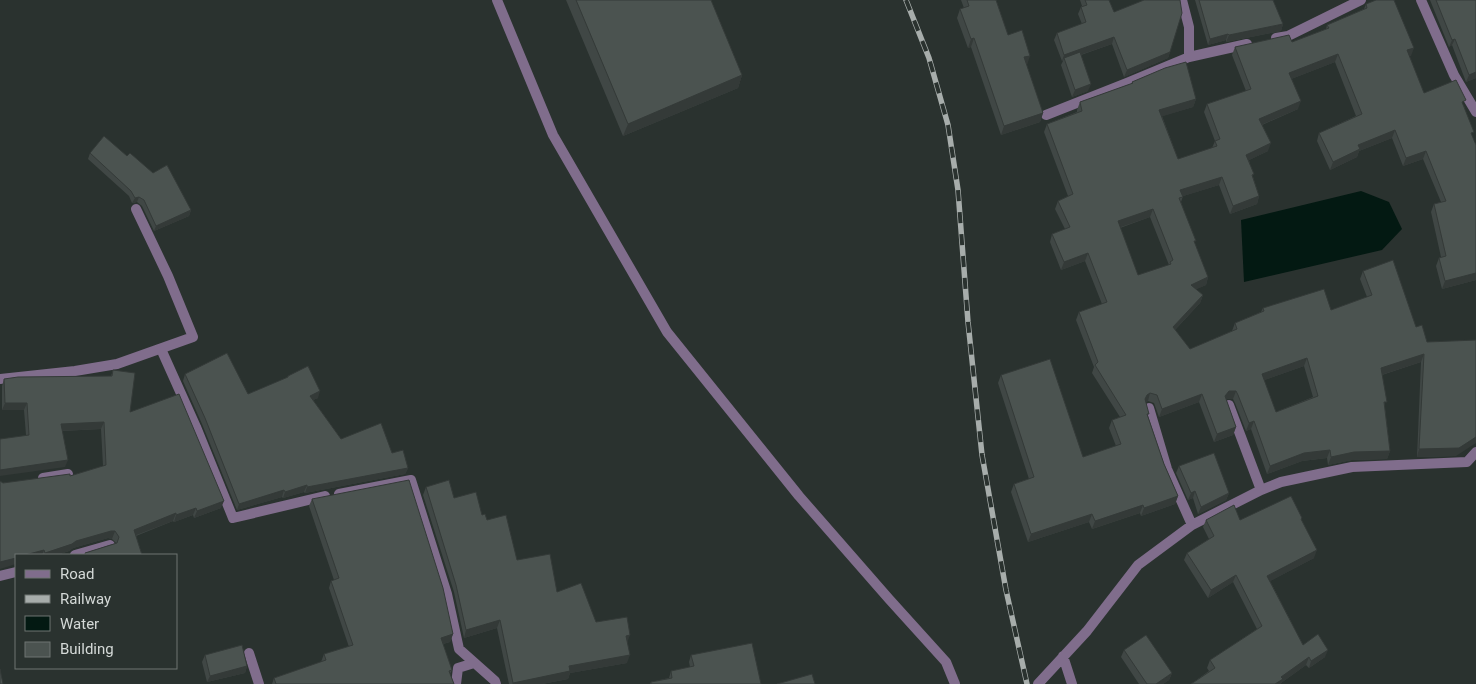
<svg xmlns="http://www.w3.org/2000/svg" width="1476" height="684" font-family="Roboto,sans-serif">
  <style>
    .water { fill: #031912 }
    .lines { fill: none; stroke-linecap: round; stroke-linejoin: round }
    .street { stroke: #806d8c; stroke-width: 10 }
    .rail-casing { stroke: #a7adab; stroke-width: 5.5 }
    .rail { stroke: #2a322f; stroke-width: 4; stroke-dasharray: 11; stroke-linecap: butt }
    .wall { fill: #404745; fill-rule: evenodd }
    .shaded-wall { fill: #343a38 }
    .building { fill: #4b5350; stroke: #343a38; fill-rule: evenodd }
  </style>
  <rect width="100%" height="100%" fill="#2a322f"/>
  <!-- water -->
  <path class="water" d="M1361,191L1389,202L1402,229L1382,250L1244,282L1241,220Z"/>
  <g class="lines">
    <!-- street -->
    <path class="street" d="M497,0L553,135L667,332L799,496L889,599L946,662L955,684
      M1182,0L1189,27V57
      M1421,0L1454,75L1476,112
      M1276,38L1288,36L1361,0
      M1046,115L1127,83L1189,57L1247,44
      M161,349L196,427L233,518L325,496
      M0,379L75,371L117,364L193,337L168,276L136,209
      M1229,405L1261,490
      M1149,408L1167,469L1192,525
      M43,478L68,474
      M339,494L411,480L447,594L459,649L495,681L496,684
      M75,555L110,545
      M0,576L16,572
      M249,653L259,684
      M1063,656L1072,684
      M456,684L458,668L474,663
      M1038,684L1087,631L1138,565L1192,525L1261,490L1281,482L1352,467L1467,462L1476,452"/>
    <defs>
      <path id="rail" d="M906,0L929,58L948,125L958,190L968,322L982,455L1006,590L1027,684"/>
    </defs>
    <!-- rail casing -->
    <use href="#rail" class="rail-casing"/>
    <!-- rail -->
    <use href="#rail" class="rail"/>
  </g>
  <!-- wall -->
  <path class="wall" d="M566,0H711L742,75L738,88L623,136Z
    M961,0H996L1008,35L1027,65H1026L1043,113L1040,122L1001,135L971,47L968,48L957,18L960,9L964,8Z
    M1080,0H1109L1114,12L1170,52L1168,58L1124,77L1112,44L1081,55L1088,91L1072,97L1061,65L1063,61H1062L1054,40L1057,33L1082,24L1078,14L1081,7L1082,6Z
    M1195,0H1273L1283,24L1281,31L1226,42V40L1208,45Z
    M1430,0H1476V78L1466,82L1452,45L1449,47Z
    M1366,4L1411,56H1409L1424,93L1464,106L1472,136L1476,145V280L1442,289L1436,266L1439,258L1441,257L1431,212L1434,204L1441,202L1423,159L1403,166L1392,138L1359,151L1357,157L1330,170L1317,141L1319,133L1356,116L1335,62L1291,79L1298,109L1262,125L1268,151L1249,160L1253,177L1259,196L1257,204L1230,214L1219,185L1183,196L1181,202L1195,244L1208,277L1206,285L1196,289L1203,295L1200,303L1175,330L1190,349L1232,331L1235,323L1261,312L1263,308L1331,310L1367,297L1360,279L1363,271L1416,327L1456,456L1417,457L1421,362L1382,375L1385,409L1390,451L1387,459L1352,460L1328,465L1327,458L1302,461L1267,474L1251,429L1246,431L1235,403L1233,399H1226L1236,427L1233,435L1214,442L1199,402L1159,417L1154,403L1148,401L1146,402L1148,416L1164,464L1178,496L1175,504L1141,516L1140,513L1092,529L1089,522L1028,542L1011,492L1014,484L1029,479L998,383L1001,375L1083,457L1116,446L1109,428L1112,420L1120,417L1092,373L1094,367L1076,320L1079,312L1102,304L1085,261L1061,270L1050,242L1052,234L1065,229L1055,209L1058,201L1068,196L1044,132L1047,124L1077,112V110L1080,102L1131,84L1132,82L1196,99L1193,107L1162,116L1178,159L1212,148L1215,141L1204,112L1207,104L1246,91L1232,55L1235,47L1292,42L1326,29L1327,25L1364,9ZM1150,217L1169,265L1138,275L1120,228ZM1304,366L1313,397L1276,412L1264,380Z
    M90,153L127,156L191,210L189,216L154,231L142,206L137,202L132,203L129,196L88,159Z
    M113,370L130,412L221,508L194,518L193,515L174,522L173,521L136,536L142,555H84L85,553L116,543L112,539L108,538L73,548L69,551L57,555H16L3,483L70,476L103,466L101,429L62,431L65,467L26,435L24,410H2V386L4,379L111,376Z
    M185,374L248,394L287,378L288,376L318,398L313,400L341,439L392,453L408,468L405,474L305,493L304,492L283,498L282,497L237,510L202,424L183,381Z
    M1179,466L1229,493L1226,500L1198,514L1193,498L1188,500L1176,473Z
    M426,487L454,498L482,515L517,560L557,592L596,622L627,643V663L570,673L568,679L542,684H509L497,628L464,638L454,592L423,495Z
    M312,499L453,634L450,642L443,644L452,670L450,674L454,684H272L274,678L321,662L324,654L349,647L329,588L331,581L334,580L309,506Z
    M1206,520H1301L1314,558L1270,581L1303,645L1325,657L1309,668L1306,665L1281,683V684H1191L1209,671L1207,668L1210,660L1257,629L1233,582L1208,598L1184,560L1187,553L1209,539L1203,527Z
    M1124,650L1172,673L1169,680L1163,684H1139L1121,657Z
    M205,655L247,666L245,673L207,682L202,662Z
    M691,655L761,684H650L651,682L669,678L671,671L690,667L689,662Z"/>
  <!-- shaded-wall -->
  <path class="shaded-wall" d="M1283,24L1281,31L1226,42L1229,35Z
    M1228,34L1226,40L1208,45L1210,39Z
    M1114,37L1112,44L1065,60L1064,58L1063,61H1062L1064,55Z
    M974,38L971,47L968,48L971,39Z
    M1455,39L1452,45L1449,47L1452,40Z
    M1414,48L1411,56L1404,58L1407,50Z
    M1170,52L1168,58L1124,77L1127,70Z
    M1338,54L1335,62L1286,81L1289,73Z
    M1030,56L1027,65L1021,66L1024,57Z
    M1476,72V78L1466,82L1469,75Z
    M742,75L738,88L623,136L628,124Z
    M1091,84L1088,91L1072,97L1075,90Z
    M1196,99L1193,107L1157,118L1159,110Z
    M1301,101L1298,109L1256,127L1259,119Z
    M1043,113L1040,122L1001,135L1004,126Z
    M1395,130L1392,138L1359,151L1357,157L1330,170L1333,162L1358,145Z
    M1271,143L1268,151L1243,163L1246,155Z
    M1426,151L1423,159L1403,166L1406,158Z
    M1222,177L1219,185L1177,198L1180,190Z
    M1259,196L1257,204L1230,214L1233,206Z
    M139,197L137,202L132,203L135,198Z
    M1153,209L1150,217L1115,229L1118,221Z
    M191,210L189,216L154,231L156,226Z
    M1088,253L1085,261L1061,270L1064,262Z
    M1476,273V280L1442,289L1445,281Z
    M1208,277L1206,285L1188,293L1191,285Z
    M1203,295L1200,303L1170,335L1173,327Z
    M1424,354L1421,362L1378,376L1381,368Z
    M1307,358L1304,366L1259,382L1262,374Z
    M320,391L318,398L308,402L310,396Z
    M1229,391H1236L1233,399H1226L1225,396Z
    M1150,393L1148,401L1144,403L1145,399L1147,395Z
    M1202,394L1199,402L1159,417L1162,409Z
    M5,403H27L24,410H2Z
    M1254,421L1251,429L1246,431L1249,423Z
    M104,422L101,429L58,431L61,424Z
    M1236,427L1233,435L1214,442L1217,434Z
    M1476,437V443L1456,456L1417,457L1419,449Z
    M1330,450L1327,458L1302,461L1267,474L1270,466L1304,453Z
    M1390,451L1387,459L1352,460L1328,465L1331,457L1354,452Z
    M68,460L65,467L0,476V470L2,469Z
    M408,468L405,474L305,493L307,487Z
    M307,485L304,492L283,498L285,492Z
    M284,490L282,497L237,510L239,504Z
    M1195,491L1193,498L1188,500L1191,493Z
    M1229,493L1226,500L1198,514L1201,507Z
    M1178,496L1175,504L1141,516L1144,508Z
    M224,501L221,508L194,518L197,511Z
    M1143,505L1140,513L1092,529L1095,521Z
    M196,508L193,515L174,522L176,515Z
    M176,513L173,521L131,537L134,530Z
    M1092,514L1089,522L1028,542L1031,534Z
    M111,531H115L112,539L108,538L73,548L69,551L57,555H44L45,553L76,541Z
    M44,550L42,555H25Z
    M1317,550L1314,558L1265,584L1267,576Z
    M16,558V564L0,569V562Z
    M1236,575L1233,582L1208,598L1211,590Z
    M500,620L497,628L464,638L466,630Z
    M453,634L450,642L438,645L441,638Z
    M630,635L627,643L626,636Z
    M1328,650L1325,657L1309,668L1311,661Z
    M630,655L627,663L570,673L568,679L542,684H512L513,683L569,666Z
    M1309,657L1306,665L1281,683V684H1275L1281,677Z
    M247,666L245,673L207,682L210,676Z
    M1172,673L1169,680L1163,684H1156Z"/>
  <!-- building -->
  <path class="building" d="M576,0H711L742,75L628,124Z
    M967,0H996L1008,35L1022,30L1030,56L1024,57L1043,113L1004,126L974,38L971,39L960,9L969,6Z
    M1085,0H1109L1114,12L1144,0H1180L1182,13L1170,52L1127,70L1114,37L1064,55L1057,33L1086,22L1081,7L1087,5Z
    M1199,0H1273L1283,24L1229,35L1228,34L1210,39Z
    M1376,0H1394L1414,48L1407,50L1424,93L1456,80L1466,100L1462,102L1474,132L1471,133L1476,145V273L1445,281L1439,258L1446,256L1434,204L1446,201L1426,151L1406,158L1395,130L1358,145L1360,149L1333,162L1319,133L1362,114L1338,54L1289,73L1301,101L1259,119L1271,143L1246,155L1254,174L1252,175L1259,196L1233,206L1222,177L1180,190L1183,197L1179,198L1196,241H1194L1208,277L1191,285L1203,295L1173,327L1190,349L1237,329L1235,323L1264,311L1263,308L1324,289L1331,310L1372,295L1363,271L1393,260L1416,327L1422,325L1427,342L1476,340V437L1459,448L1419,449L1424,354L1381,368L1387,402H1384L1390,451L1354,452L1331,457L1330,450L1304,453L1270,466L1254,421L1249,423L1238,395L1236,391H1229L1225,396L1236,427L1217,434L1202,394L1162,409L1157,395L1150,393L1147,395L1145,399L1149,414H1147L1164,464L1178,496L1144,508L1143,505L1095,521L1092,514L1031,534L1014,484L1034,477L1001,375L1050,359L1083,457L1121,444L1112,420L1126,415L1095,365L1098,362L1079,312L1107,302L1088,253L1064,262L1052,234L1070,227L1058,201L1073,194L1047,124L1082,111L1080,102L1133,83L1132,82L1165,68L1186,62L1196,99L1159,110L1178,159L1217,146L1215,141L1220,139L1207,104L1251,89L1235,47L1289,35L1292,42L1329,28L1327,25L1367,8L1366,4ZM1153,209L1173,260L1170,262L1171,264L1138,275L1118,221ZM1307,358L1318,396L1276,412L1262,374Z
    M1436,0H1476V72L1469,75L1455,39L1452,40Z
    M1080,52L1091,84L1075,90L1064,58Z
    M104,136L127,156L130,153L153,173L167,165L191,210L156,226L144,200L139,197L135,198L131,191L90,153Z
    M227,353L248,394L288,377V376L308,366L320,391L310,396L341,439L381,423L392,453L403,450L408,468L307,487V485L285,492L284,490L239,504L205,418L185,374Z
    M113,370L135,373L130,412L179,394L224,501L197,511L196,508L176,515V513L134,530L142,555H86L85,553L117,543L119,537L115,531H111L76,541L72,544L45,553L44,550L25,555H16V558L0,562V481L3,483L70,474V476L106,465L104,422L61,424L68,460L0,470V439L29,435L27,403H5L4,379L18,377L112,376Z
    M1214,453L1229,493L1201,507L1195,491L1191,493L1179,466Z
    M409,480L443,588L453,634L441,638L452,670L449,671L454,684H276L274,678L326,660L324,654L353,645L331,581L339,578L312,499Z
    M449,480L454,498L476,492L482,515L485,514L487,520L506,515L517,560L550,554L557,592L581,583L596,622L627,617L630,635L626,636L630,655L569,666L570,671L513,683L500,620L466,630L456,585L426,487Z
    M1291,496L1302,518L1301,519L1317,550L1267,576L1303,645L1318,634L1328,650L1311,661L1309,657L1281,677L1283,679L1275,684H1191L1215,668L1210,660L1262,626L1236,575L1211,590L1187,553L1214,536L1206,520L1234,505L1240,520Z
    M1146,635L1172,673L1156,684H1147L1124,650Z
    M752,643L761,684H651V682L672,678L671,671L694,666L691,655Z
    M242,645L247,666L210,676L205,655Z
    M0,669L3,684H0Z
    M812,674L815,684H777Z"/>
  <!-- legend -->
  <rect x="15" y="554" width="162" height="115" fill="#2a322f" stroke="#6e7572"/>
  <rect x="25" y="570" width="25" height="8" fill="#806d8c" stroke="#6e7572"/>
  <text x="60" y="579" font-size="15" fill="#d4d9d7">Road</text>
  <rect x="25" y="595" width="25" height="8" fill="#a7adab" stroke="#6e7572"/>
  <text x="60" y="604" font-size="15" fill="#d4d9d7">Railway</text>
  <rect x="25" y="616" width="25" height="15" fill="#031912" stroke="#6e7572"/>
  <text x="60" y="629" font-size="15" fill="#d4d9d7">Water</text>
  <rect x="25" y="642" width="25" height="15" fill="#4b5350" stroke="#6e7572"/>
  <text x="60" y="654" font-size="15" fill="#d4d9d7">Building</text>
</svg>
